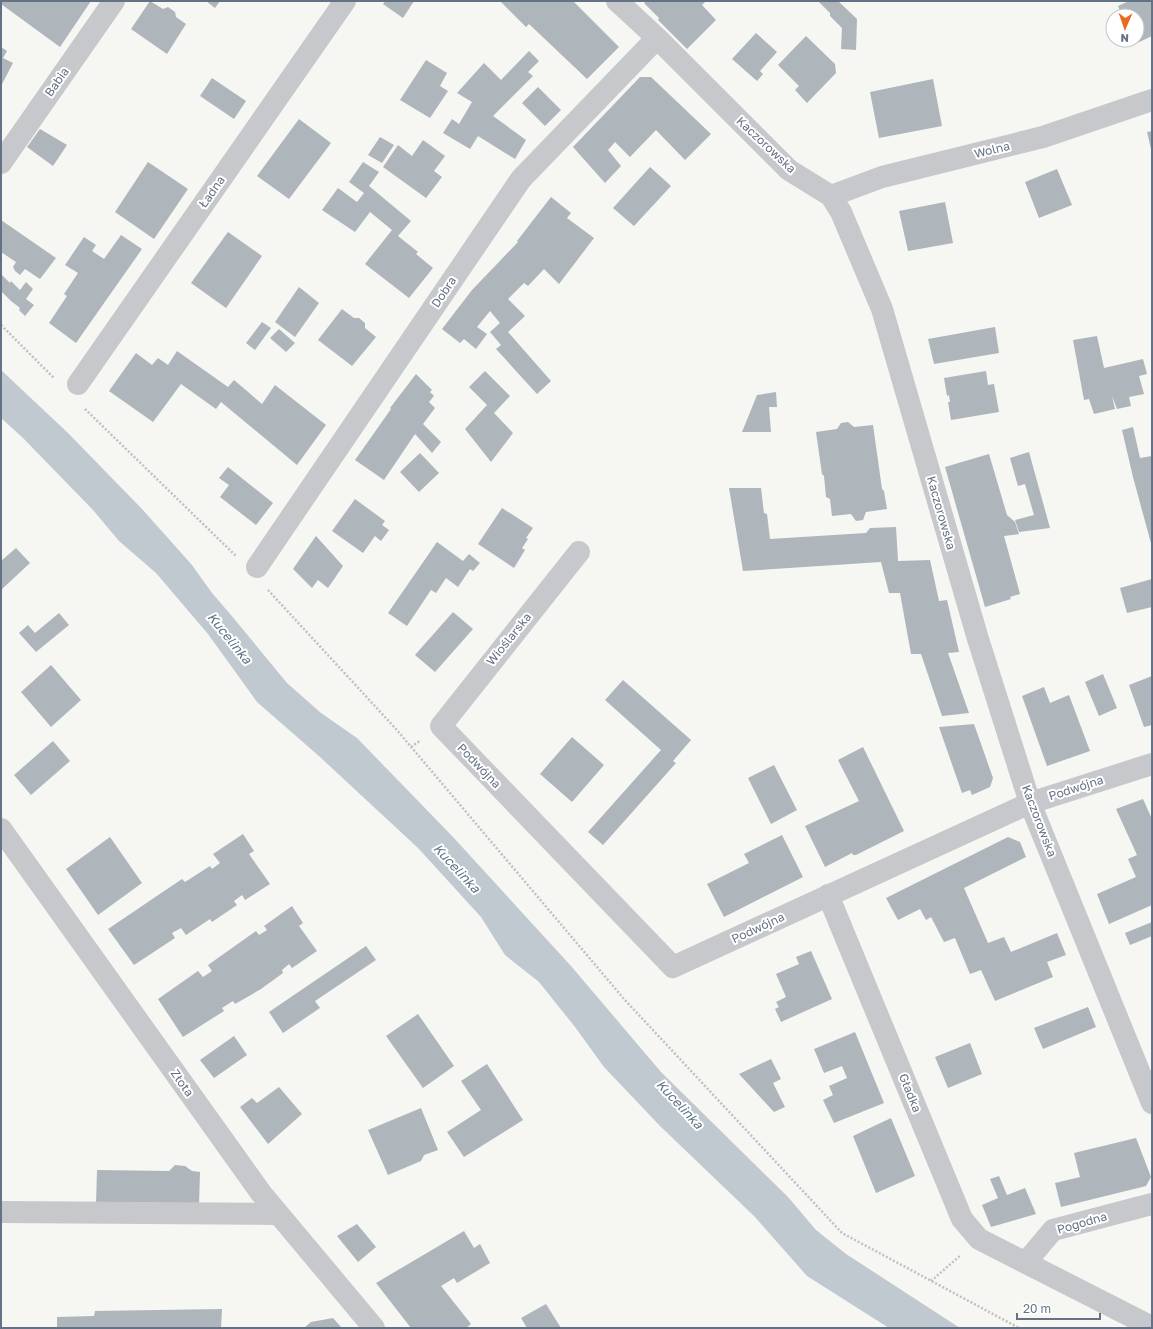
<svg xmlns="http://www.w3.org/2000/svg" width="1153" height="1329" font-family="'Golos Text',sans-serif">
  <style>
    .water { fill: #c0c9cf }
    .building { fill: #aeb5bb }
    .lines { fill: none; stroke-linecap: round; stroke-linejoin: round }
    .path { stroke: #bfc0c3; stroke-width: 2.5; stroke-dasharray: 2 2; stroke-linecap: butt }
    .minor { stroke: #c6c8cc; stroke-width: 22 }
    .labels { text-anchor: middle; stroke-width: 4; stroke-linejoin: round; paint-order: stroke }
    .street-label { font-size: 12px; fill: #647285; stroke: #fff }
    .water-label { font-size: 13px; font-style: italic; fill: #5f7382; stroke: #fff }
  </style>
  <rect width="100%" height="100%" fill="#f6f6f3"/>
  <!-- water -->
  <path class="water" d="M1,370L68,433L142,509L192,565L212,593L231,615L287,683L321,713L357,738L453,837L571,966L661,1072L788,1197L816,1230L846,1254L960,1328H889L807,1276L754,1216L660,1126L604,1067L575,1027L539,982L505,955L481,917L418,848L320,757L257,702L208,634L156,573L119,541L93,510L23,438L1,418Z"/>
  <!-- building -->
  <path class="building" d="M2,1H91L60,47L1,4Z
    M150,1L163,9L168,7L175,12L176,17L186,24L167,54L131,29Z
    M206,1H220L215,8Z
    M385,1H414L403,18L383,4Z
    M500,1H573L619,47L587,79L529,24L526,27Z
    M647,1H706L702,5L716,20L687,49L658,20L659,18L644,3Z
    M818,1H838L857,19L856,50L841,49L842,28L830,16V13Z
    M1129,1H1152V36L1135,44L1133,40H1137V16H1122L1118,6Z
    M756,33L777,52L760,71L763,74L757,81L732,59Z
    M806,36L835,64L836,73L807,103L795,90L799,86L778,65Z
    M1,47L7,51L3,58L13,63L1,86Z
    M529,51L539,61L528,72L533,76L493,116L526,140L515,159L478,136L470,149L443,133L452,119L459,124L472,102L457,93L484,63L501,80Z
    M426,60L447,73L440,86L448,91L430,118L400,100Z
    M640,77H651L711,134L685,160L656,130L630,157L615,142L608,150L621,166L605,183L573,147Z
    M212,78L246,101L234,119L200,96Z
    M933,79L942,126L879,138L870,92Z
    M538,87L561,110L545,126L522,103Z
    M299,119L331,143L289,199L257,176Z
    M40,129L67,145L53,166L27,147Z
    M1152,131V149H1151L1147,132Z
    M380,137L394,145L382,163L368,155Z
    M423,140L445,156L434,171L442,177L426,198L383,167L398,145L412,156Z
    M148,162L188,189L154,239L115,212Z
    M363,162L379,172L369,186L411,221L398,236L418,252L416,254L433,268L409,298L365,264L392,230L370,212L355,232L322,210L338,188L357,202L364,193L349,182Z
    M650,167L671,186L634,226L613,208Z
    M1057,169L1072,205L1039,218L1025,182Z
    M551,197L571,213L567,218L594,238L559,284L544,269L528,286L524,283L508,299L525,316L508,332L551,381L537,394L496,349L501,345L490,332L500,323L490,311L477,327L487,334L476,349L464,339L460,343L442,329L472,290L518,242L517,241Z
    M945,202L953,243L908,251L899,211Z
    M1,220L56,258L40,279L25,269L20,275L15,271L13,267L16,262L1,252Z
    M228,232L262,256L226,308L191,283Z
    M121,235L142,249L76,343L49,323L67,296L64,294L78,273L65,265L84,237L96,245L92,251L104,259Z
    M1,274L10,283L11,281L20,290L26,282L33,289L26,299L34,305L25,316L19,310L20,308L11,301L1,291Z
    M299,287L319,303L295,337L275,322Z
    M342,309L354,318H359L365,323V328L376,337L352,366L318,340Z
    M262,322L271,328L255,350L246,343Z
    M995,327L999,353L934,364L928,339Z
    M279,329L295,343L286,352L270,338Z
    M1097,336L1104,368L1143,359L1147,374L1139,376L1144,394L1129,397L1131,406L1117,409L1112,396L1115,409L1094,414L1089,399L1084,400L1073,340Z
    M177,351L228,387L234,380L262,404L275,385L326,425L297,465L221,402L216,409L181,384L153,422L109,391L136,353L152,365L158,358L168,365Z
    M485,371L510,396L494,413L513,433L491,462L465,429L487,405L469,387Z
    M986,371L988,385L994,384L999,412L951,420L948,402H950L949,395L947,396L944,378Z
    M416,374L432,390L430,392L434,396L429,402L435,408L423,424L441,442L432,453L415,434L384,480L355,460L391,409L390,408Z
    M776,392L777,407H769L771,432H742L757,395Z
    M848,422L854,427L873,425L882,489L884,491L887,509L866,512L863,520L856,521L851,514L832,516L830,499L826,497L824,476L822,474L816,432L837,429L841,423Z
    M1133,427L1140,458L1152,456V547L1133,477L1122,430Z
    M1029,452L1050,528L1019,532L1015,520L1034,515L1025,484L1018,486L1010,458Z
    M420,453L439,473L419,492L400,472Z
    M989,454L1007,515L1015,522L1019,534L1004,536L1020,594L1010,597L1011,599L985,607L945,467Z
    M228,467L273,503L256,525L220,497L229,485L219,478Z
    M729,488H761L764,513L767,514L770,539L866,533L870,528L896,527L898,561L930,560L939,601L947,600L959,652L948,653L969,713L942,716L921,654H911L900,593H889L881,562L743,571Z
    M355,499L385,521L382,525L389,530L381,541L375,536L363,553L332,531Z
    M502,508L533,528L526,538L528,539L522,548L525,550L514,568L478,544Z
    M316,536L343,566L328,588L318,580L312,588L293,569Z
    M437,542L463,561L469,554L480,563L473,571L470,569L458,587L446,578L436,593L431,590L407,626L388,613Z
    M16,548L30,563L1,590V561Z
    M1152,579V607L1127,613L1120,588Z
    M453,612L473,629L435,672L415,655Z
    M59,613L69,625L36,652L19,633L28,625L35,633Z
    M51,665L81,700L51,727L21,692Z
    M1103,674L1117,708L1099,716L1085,682Z
    M1152,676V725L1144,727L1129,685Z
    M623,680L691,740L673,761L676,763L603,845L588,832L661,750L605,700Z
    M1044,687L1050,703L1069,695L1090,751L1047,766L1022,696Z
    M974,724L993,778L990,787L972,795L970,790L962,793L939,727Z
    M572,737L604,765L572,802L540,774Z
    M53,741L70,761L31,795L14,775Z
    M863,747L904,831L856,855H853L852,853L825,867L805,826L859,801L838,760Z
    M774,765L797,810L771,824L748,778Z
    M1143,799L1152,819V905L1109,924L1097,894L1136,877L1128,859L1137,855L1116,809Z
    M243,834L254,851L249,854L270,884L245,900L242,895L234,901L237,905L212,922L210,919L186,935L181,928L172,933L175,938L134,965L108,929L182,879L185,882L210,866L212,869L220,863L213,854Z
    M782,835L803,877L724,917L707,884L749,863L744,854Z
    M110,837L142,883L98,915L66,869Z
    M1008,837L1020,842L1026,857L964,888L988,943L1004,937L1011,952L1057,933L1066,955L1047,962L1053,977L995,1001L981,970L970,974L955,938L944,942L931,917L926,920L920,909L898,920L886,898Z
    M292,906L303,923L299,926L317,951L292,968L289,964L282,970L283,973L261,989L235,1004L233,1001L222,1008L224,1011L183,1037L158,999L198,971L203,977L212,971L208,965L256,931L259,935L267,930L264,926Z
    M1152,922V936L1130,945L1125,933Z
    M366,946L376,960L315,1001L320,1008L283,1033L269,1012Z
    M811,951L832,999L781,1022L775,1009L779,1007L776,1002L786,997L776,974L799,964L796,957Z
    M1088,1007L1096,1027L1043,1049L1034,1028Z
    M418,1014L454,1066L423,1088L386,1036Z
    M855,1032L884,1103L834,1123L823,1100L833,1095L829,1086L847,1078L842,1066L824,1073L814,1049Z
    M234,1036L247,1055L214,1078L200,1060Z
    M970,1043L982,1074L948,1088L935,1057Z
    M771,1059L781,1079L773,1083L785,1107L774,1112L739,1074Z
    M487,1064L523,1120L464,1157L447,1132L481,1110L461,1081Z
    M279,1087L302,1114L268,1144L240,1107L252,1098L257,1103Z
    M421,1108L438,1150L424,1155L421,1161L388,1175L368,1130Z
    M891,1118L915,1176L876,1193L853,1136Z
    M1136,1138L1151,1177L1146,1186L1061,1207L1055,1183L1080,1177L1074,1153Z
    M175,1165L185,1166L192,1171L200,1172L199,1205L96,1204L97,1170L169,1171Z
    M999,1176L1007,1195L1025,1188L1036,1214L991,1227L982,1205L998,1198L990,1179Z
    M357,1224L376,1247L358,1262L337,1236Z
    M464,1231L474,1248L480,1244L490,1263L457,1283L454,1278L441,1286L471,1324L466,1328H411L376,1283Z
    M546,1304L561,1328H527L521,1318Z
    M222,1309L221,1328H57V1317L94,1316L95,1311Z
    M333,1318L342,1328H304L311,1322Z"/>
  <g class="lines">
    <!-- path -->
    <path class="path" d="M1,325L54,378
      M85,409L236,556
      M268,590L396,729L624,999L842,1233L1019,1328
      M411,747L421,740
      M931,1281L961,1255"/>
    <!-- minor -->
    <path class="minor" d="M617,1L657,38L789,170L831,196L841,212L882,309L978,639L1030,803L1152,1103
      M1,163L114,1
      M831,196L882,177L1043,137L1152,100
      M78,384L345,1
      M579,552L441,726L673,967L1030,803L1152,764
      M257,567L521,179L657,38
      M1,829L261,1193L374,1328
      M828,895L962,1219L979,1239L1152,1327
      M1,1212L278,1214
      M1026,1262L1053,1230L1152,1204"/>
  </g>
  <g class="labels">
    <!-- street labels -->
    <g class="street-label">
      <text transform="translate(57 82) rotate(-55)" y="4">Babia</text>
      <text transform="translate(766 145) rotate(43)" y="4">Kaczorowska</text>
      <text transform="translate(992 150) rotate(-14)" y="4">Wolna</text>
      <text transform="translate(212 192) rotate(-55)" y="4">Ładna</text>
      <text transform="translate(444 292) rotate(-56)" y="4">Dobra</text>
      <text transform="translate(941 513) rotate(74)" y="4">Kaczorowska</text>
      <text transform="translate(509 639) rotate(-51)" y="4">Wioślarska</text>
      <text transform="translate(479 766) rotate(46)" y="4">Podwójna</text>
      <text transform="translate(1076 788) rotate(-18)" y="4">Podwójna</text>
      <text transform="translate(1039 821) rotate(69)" y="4">Kaczorowska</text>
      <text transform="translate(758 928) rotate(-25)" y="4">Podwójna</text>
      <text transform="translate(182 1083) rotate(55)" y="4">Złota</text>
      <text transform="translate(910 1093) rotate(68)" y="4">Gładka</text>
      <text transform="translate(1082 1223) rotate(-16)" y="4">Pogodna</text>
    </g>
    <!-- water labels -->
    <g class="water-label">
      <text transform="translate(230 638) rotate(51)" y="5">Kucelinka</text>
      <text transform="translate(457 868) rotate(47)" y="5">Kucelinka</text>
      <text transform="translate(680 1104) rotate(47)" y="5">Kucelinka</text>
    </g>
  </g>
  <!-- border -->
  <rect width="1153" height="1329" fill="none" stroke="#647285" stroke-width="4"/>
  <!-- north arrow -->
  <g transform="translate(1125 28) rotate(182)"><circle r="19" fill="#ffffff" stroke="#c1c7ce"/>
  <path d="M0-3L7 15L0 10L-7 15Z" fill="#ea6a1f"/>
  <text y="-6" font-size="11" font-weight="bold" text-anchor="middle" fill="#647285">N</text>
  </g>
  <!-- scale -->
  <path d="M1017 1313v6h83v-6" fill="none" stroke="#647285" stroke-width="2"/>
  <text x="1023" y="1313" font-size="12" fill="#647285" stroke="#ffffff" stroke-width="3" paint-order="stroke">20 m</text>
</svg>
